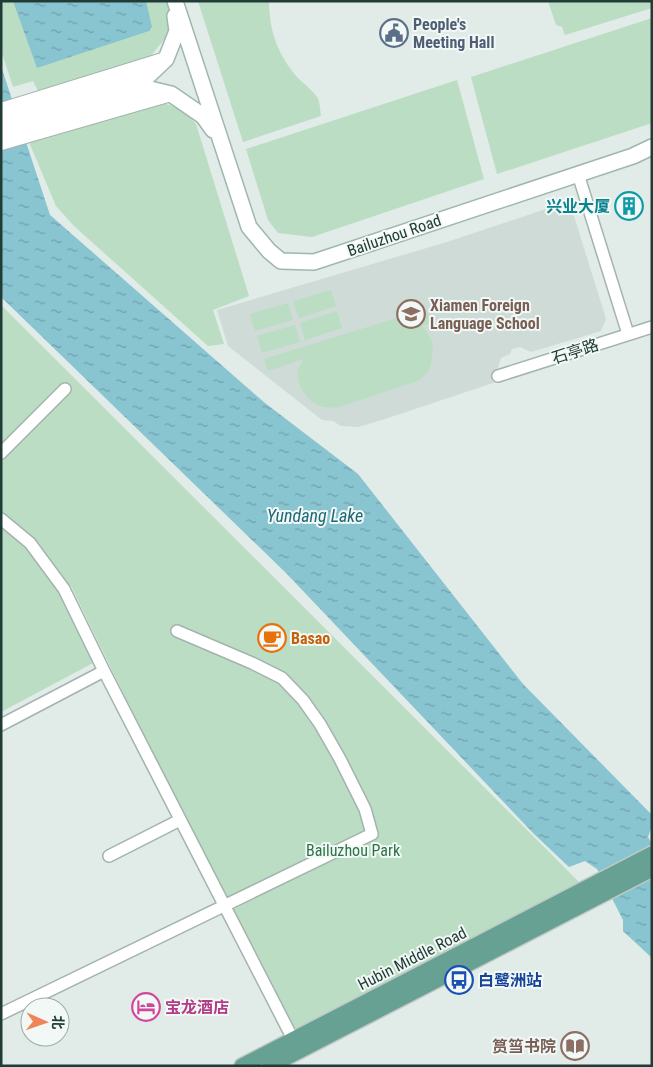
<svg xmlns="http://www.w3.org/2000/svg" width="653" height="1067" font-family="'Roboto Condensed','Noto Sans SC',sans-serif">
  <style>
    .built { fill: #cfdbd6 }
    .park { fill: #baddc4 }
    .water { fill: url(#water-ripples) }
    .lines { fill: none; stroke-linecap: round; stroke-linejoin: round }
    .minor-casing { stroke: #a4b3ae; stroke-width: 14 }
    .tertiary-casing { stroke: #a4b3ae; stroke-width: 16 }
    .secondary-casing { stroke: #9fb7af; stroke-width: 18 }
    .primary-casing { stroke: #c1c8c7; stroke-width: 18 }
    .minor { stroke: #fff; stroke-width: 11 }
    .tertiary { stroke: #fff; stroke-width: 14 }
    .secondary { stroke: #fff; stroke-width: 15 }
    .primary { stroke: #66a193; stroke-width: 15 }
    .labels { text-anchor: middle; stroke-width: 4; stroke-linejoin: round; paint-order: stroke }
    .service-label { font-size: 16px; font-weight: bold; fill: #4e5e75; stroke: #f1f8f5; text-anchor: start }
    .culture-label { font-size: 16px; font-weight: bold; fill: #0d838f; stroke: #f1f8f5; text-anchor: end }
    .street-label { font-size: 16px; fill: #213c36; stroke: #f1f8f5 }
    .education-label { font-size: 16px; font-weight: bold; fill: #785e54; stroke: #f1f8f5; text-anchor: start }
    .food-label { font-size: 16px; font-weight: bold; fill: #c56008; stroke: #f1f8f5; text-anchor: start }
    .park-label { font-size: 16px; fill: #2c7349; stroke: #f1f8f5 }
    .transit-label { font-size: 16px; font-weight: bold; fill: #164399; stroke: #f1f8f5; text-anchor: start }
    .hotel-label { font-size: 16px; font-weight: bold; fill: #b23c85; stroke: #f1f8f5; text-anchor: start }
    .water-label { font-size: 18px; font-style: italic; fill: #1c6678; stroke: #f1f8f5 }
  </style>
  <defs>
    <pattern id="water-ripples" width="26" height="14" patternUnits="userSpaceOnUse" patternTransform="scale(1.25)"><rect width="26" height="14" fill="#89c4d1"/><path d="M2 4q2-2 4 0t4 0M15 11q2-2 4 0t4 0" fill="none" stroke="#70a0aa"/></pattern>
  </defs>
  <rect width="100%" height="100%" fill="#e1ebe7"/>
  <!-- built -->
  <path class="built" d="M552,207L574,216L606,319L601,331L531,352L520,347L512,349L510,354L501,358L497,371L493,373L496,382L385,419L358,427L341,426L333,421L322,420L228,346L217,310L447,242Z"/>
  <!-- park -->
  <path class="park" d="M1,1H168L171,24L167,36L149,58L39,93L33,81L13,87L1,50Z
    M198,1H269C269,28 276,50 292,71C299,81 310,87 317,97C320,101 320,110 321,116L243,142Z
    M548,1H652V8L565,35L562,27L556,25Z
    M652,18V123L497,174L471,77Z
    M457,80L484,179L312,237L278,233L268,220L246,149Z
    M160,102L182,109L196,124L249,296L213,310L224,344L208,346L74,226L56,206L29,142Z
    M331,290L336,306L299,318L293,301Z
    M288,303L293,320L255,331L250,314Z
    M1,305L579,882L292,1040L72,588L38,542L1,518Z
    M426,309L431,323L422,326L430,337L433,345L431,364L427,373L419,380L406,385L339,407C331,408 323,408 316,404C305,398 295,382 298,370C299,367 302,363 303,359L268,371L264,359Z
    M337,311L342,328L305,340L300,323Z
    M295,325L300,342L262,353L257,336Z
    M1,526L17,537L60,589L95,662L1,712Z"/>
  <!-- water -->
  <path class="water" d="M13,1H146L152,27L149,31L37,68Z
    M1,66L50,215L265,403L358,474L523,684L652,815V826L648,837L652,844V958L623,931V920L597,869L585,861L569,867L534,834L286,573L1,297Z"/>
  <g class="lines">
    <defs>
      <path id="minor" d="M578,174L628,334
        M498,376L652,327
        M1,453L65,389
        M1,519L30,543L64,589L104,671L297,1047
        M1,725L104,671
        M109,856L180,820
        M1,1014L372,834L365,809L340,759L320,724L303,700L282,678L252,663L177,631"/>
      <path id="tertiary" d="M1,110L166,59
        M1,143L171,94"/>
      <path id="secondary" d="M175,1L249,227L269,251L281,261L314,262L633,156L652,147
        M1,122L147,77L166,59L177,31L175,16
        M1,135L150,89L171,94L203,116L213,130"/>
      <path id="primary" d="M242,1066L652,854
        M270,1066L652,869"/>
    </defs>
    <!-- minor casing -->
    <use href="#minor" class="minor-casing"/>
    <!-- tertiary casing -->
    <use href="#tertiary" class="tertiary-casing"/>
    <!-- secondary casing -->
    <use href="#secondary" class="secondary-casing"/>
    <!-- primary casing -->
    <use href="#primary" class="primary-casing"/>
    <!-- minor -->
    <use href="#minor" class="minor"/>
    <!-- tertiary -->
    <use href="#tertiary" class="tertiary"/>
    <!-- secondary -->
    <use href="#secondary" class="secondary"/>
    <!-- primary -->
    <use href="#primary" class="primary"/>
  </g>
  <!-- icons -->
  <defs>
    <symbol id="civic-ring" viewBox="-11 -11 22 22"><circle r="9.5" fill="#f1f8f5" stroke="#5c6f8a" stroke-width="1.5"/><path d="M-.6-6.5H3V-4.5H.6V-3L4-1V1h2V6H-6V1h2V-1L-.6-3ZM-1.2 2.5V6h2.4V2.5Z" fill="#5c6f8a"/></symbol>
    <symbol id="building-ring" viewBox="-11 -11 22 22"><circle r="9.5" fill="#f1f8f5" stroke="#0f9aa8" stroke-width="1.5"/><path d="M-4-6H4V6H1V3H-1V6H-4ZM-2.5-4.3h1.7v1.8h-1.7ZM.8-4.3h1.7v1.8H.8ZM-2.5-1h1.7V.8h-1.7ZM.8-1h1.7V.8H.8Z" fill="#0f9aa8"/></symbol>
    <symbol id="school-ring" viewBox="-11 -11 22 22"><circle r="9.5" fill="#f1f8f5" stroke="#8d6e63" stroke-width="1.5"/><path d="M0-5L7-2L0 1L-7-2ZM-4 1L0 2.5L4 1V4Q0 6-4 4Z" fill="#8d6e63"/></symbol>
    <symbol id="cafe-ring" viewBox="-11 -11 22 22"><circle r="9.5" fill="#f1f8f5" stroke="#e8710a" stroke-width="1.5"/><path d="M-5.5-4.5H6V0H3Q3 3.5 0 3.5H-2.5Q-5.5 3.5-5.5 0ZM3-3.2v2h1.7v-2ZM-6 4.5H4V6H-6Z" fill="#e8710a"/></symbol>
    <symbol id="bus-ring" viewBox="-11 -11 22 22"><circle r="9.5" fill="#f1f8f5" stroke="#1a4fb4" stroke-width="1.5"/><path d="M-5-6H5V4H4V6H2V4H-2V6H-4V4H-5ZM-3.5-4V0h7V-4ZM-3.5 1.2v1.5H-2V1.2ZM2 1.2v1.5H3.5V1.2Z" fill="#1a4fb4"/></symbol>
    <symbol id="hotel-ring" viewBox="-11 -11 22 22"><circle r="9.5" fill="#f1f8f5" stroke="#d1479c" stroke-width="1.5"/><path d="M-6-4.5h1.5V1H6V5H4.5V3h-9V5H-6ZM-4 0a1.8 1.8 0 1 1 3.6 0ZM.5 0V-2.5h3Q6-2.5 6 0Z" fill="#d1479c"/></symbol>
    <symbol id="library-ring" viewBox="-11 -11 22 22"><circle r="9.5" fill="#f1f8f5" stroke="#8d6e63" stroke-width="1.5"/><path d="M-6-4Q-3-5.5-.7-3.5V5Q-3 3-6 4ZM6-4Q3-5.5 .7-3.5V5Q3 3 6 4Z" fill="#8d6e63"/></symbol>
  </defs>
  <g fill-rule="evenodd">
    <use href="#civic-ring" x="378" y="17" width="32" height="32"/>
    <use href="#building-ring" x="613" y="190" width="32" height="32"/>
    <use href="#school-ring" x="395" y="298" width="32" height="32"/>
    <use href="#cafe-ring" x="256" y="622" width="32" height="32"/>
    <use href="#bus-ring" x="443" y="964" width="32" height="32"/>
    <use href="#hotel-ring" x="130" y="991" width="32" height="32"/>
    <use href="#library-ring" x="559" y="1030" width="32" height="32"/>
  </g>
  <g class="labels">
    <!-- service labels -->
    <g class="service-label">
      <text x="413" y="30">People's<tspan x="413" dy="18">Meeting Hall</tspan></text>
    </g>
    <!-- culture labels -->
    <g class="culture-label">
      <text x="610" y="212">兴业大厦</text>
    </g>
    <!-- street labels -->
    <g class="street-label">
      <text transform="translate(394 235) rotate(-19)" y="6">Bailuzhou Road</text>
      <text transform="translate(575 351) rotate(-18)" y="6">石亭路</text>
      <text transform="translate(412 958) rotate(-27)" y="6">Hubin Middle Road</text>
    </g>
    <!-- education labels -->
    <g class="education-label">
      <text x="430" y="311">Xiamen Foreign<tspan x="430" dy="18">Language School</tspan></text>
      <text x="556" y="1052" text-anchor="end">筼筜书院</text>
    </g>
    <!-- food labels -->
    <g class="food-label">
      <text x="291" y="644">Basao</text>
    </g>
    <!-- park labels -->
    <g class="park-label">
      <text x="353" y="856">Bailuzhou Park</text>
    </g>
    <!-- transit labels -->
    <g class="transit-label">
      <text x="478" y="986">白鹭洲站</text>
    </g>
    <!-- hotel labels -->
    <g class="hotel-label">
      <text x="165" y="1013">宝龙酒店</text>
    </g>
    <!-- water labels -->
    <g class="water-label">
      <text x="315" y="522">Yundang Lake</text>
    </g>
  </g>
  <!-- border -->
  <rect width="653" height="1067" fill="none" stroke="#213c36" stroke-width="5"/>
  <!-- north arrow -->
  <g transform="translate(45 1022) rotate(92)"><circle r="24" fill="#f1f8f5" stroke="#9eada9"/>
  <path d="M0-4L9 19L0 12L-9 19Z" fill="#f18359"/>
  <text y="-8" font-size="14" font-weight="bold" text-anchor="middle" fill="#213c36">北</text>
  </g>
</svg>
